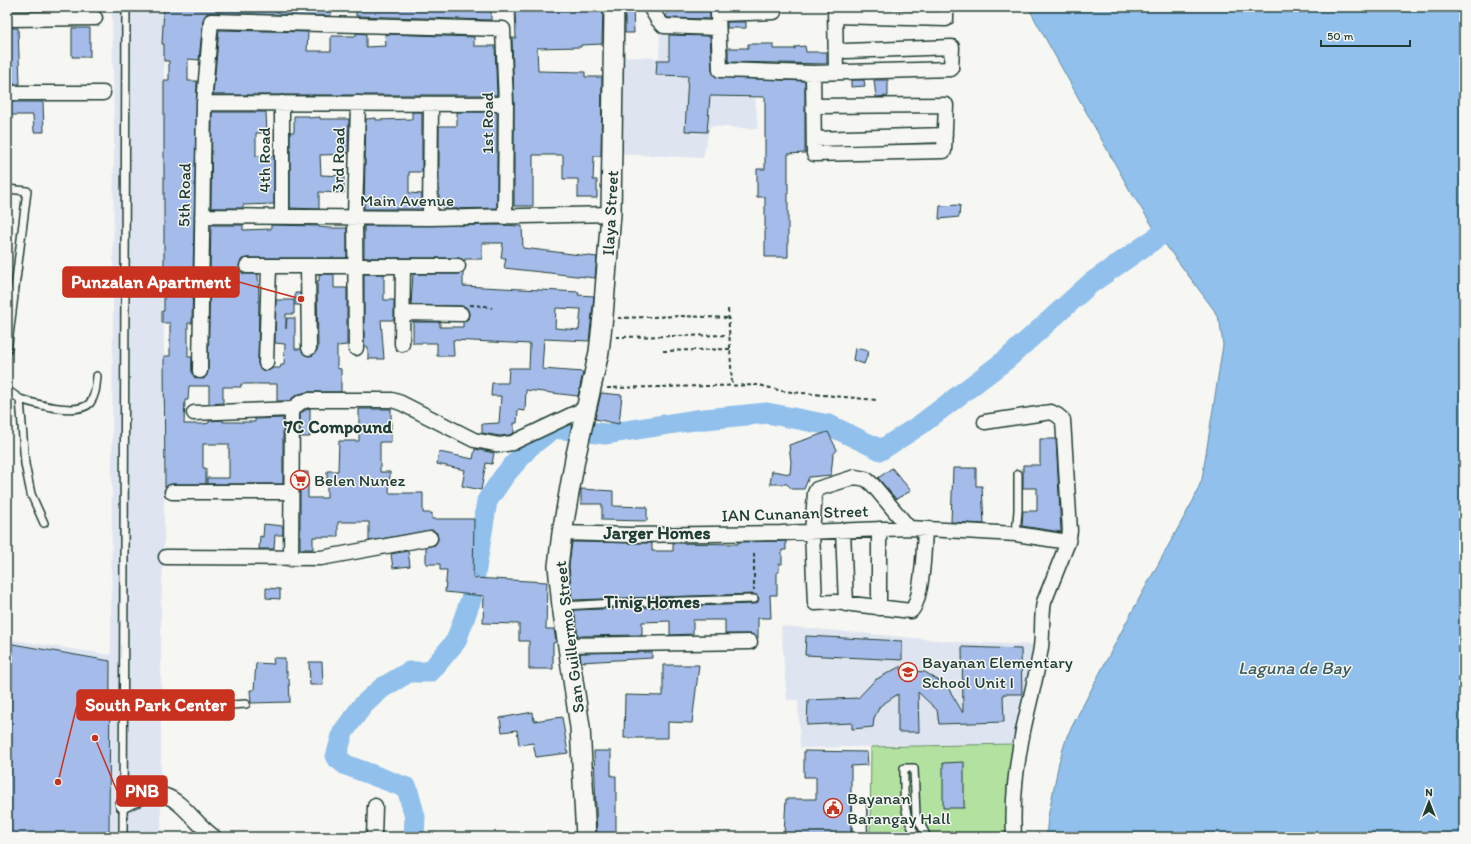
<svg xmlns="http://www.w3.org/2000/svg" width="1471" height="844" font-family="Itim,sans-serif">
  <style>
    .built { fill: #dee5f0 }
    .green { fill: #b3e1a0; stroke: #698f6a }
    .water { fill: #90c0eb; stroke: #638ca2 }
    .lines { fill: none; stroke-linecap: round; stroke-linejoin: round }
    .river { stroke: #90c0eb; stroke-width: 21 }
    .building { fill: #a5bcea; stroke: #1f3d34; fill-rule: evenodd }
    .lane-casing { stroke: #1f3d34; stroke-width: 10 }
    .street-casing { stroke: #1f3d34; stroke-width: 17 }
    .secondary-casing { stroke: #1f3d34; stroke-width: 22 }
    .path { stroke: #1f3d34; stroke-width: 2; stroke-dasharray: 4 3; stroke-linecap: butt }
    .lane { stroke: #f6f6f2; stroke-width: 7 }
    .street { stroke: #f6f6f2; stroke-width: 14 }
    .secondary { stroke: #f6f6f2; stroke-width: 19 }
    .labels { text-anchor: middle; stroke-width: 3; stroke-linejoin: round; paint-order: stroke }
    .street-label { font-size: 17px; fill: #1f3d34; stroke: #f6f6f2 }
    .poi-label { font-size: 17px; fill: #1f3d34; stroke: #f6f6f2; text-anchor: start }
    .neighbourhood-label { font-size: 18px; font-weight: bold; fill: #1f3d34; stroke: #f6f6f2 }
    .water-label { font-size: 18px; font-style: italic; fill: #3b5e62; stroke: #f6f6f2 }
    .leader { fill: none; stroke: #c8321e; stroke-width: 1.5 }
    .callout-dot { fill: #c8321e; stroke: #f6f6f2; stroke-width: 1.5 }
    .callout { fill: #c8321e; stroke: #c8321e; stroke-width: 1.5 }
    .callout-label { font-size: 18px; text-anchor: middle; font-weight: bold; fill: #fff }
  </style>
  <rect width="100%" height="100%" fill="#f6f6f2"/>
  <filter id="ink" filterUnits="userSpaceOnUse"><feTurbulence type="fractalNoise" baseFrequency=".025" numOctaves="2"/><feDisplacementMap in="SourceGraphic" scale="8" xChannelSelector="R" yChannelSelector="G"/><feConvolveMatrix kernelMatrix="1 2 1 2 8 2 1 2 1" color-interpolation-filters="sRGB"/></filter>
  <g filter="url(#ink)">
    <!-- built -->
    <path class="built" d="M112,7H164V540L161,606V837H7V639L111,655L114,132Z
      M660,30L715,32L712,95L755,98L758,129L710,126L703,158L621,154V56L659,58Z
      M781,626L959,642L1038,645L1014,744L800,748L798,700H787Z"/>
    <!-- green -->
    <path class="green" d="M1013,744L1009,774L1008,837H870L871,747Z"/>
    <!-- water -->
    <path class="water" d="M1028,7H1464V837H1046L1048,817L1059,762L1067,736L1128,619L1194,499L1202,479L1223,345L1220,323L1214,310L1159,236L1129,189Z"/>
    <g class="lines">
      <!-- river -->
      <path class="river" d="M414,837L415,817L407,788L346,765L336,757L343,732L363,705L382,688L409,672H430L456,641L471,599L487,501L504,476L529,447L554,428L606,434L695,420L767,413L829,425L881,450L920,425L1007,359L1091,283L1159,236"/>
    </g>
    <!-- building -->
    <path class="building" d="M164,7H331V16L207,13L203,20L199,60L188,59V81H197L192,323H188V357H192V371L195,378L204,379L208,371L211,225H243V230L271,229V225L319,226V227L329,228H347V258H247L242,259L239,266L243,274H258L259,300L258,363L259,367L265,371L273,368H280L281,365H284L285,344L275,343L276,300H294V314H286V329L287,318H295V349H301L305,355L309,356L316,352L318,348L317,281H319V274H334V288H347V345L337,346V368L341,369V392H307L296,395L289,401H277V384H241V387H223V403L209,404V386H189L188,400H185L184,424H203L209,423V421L223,420V422H255V419L283,418V484H207V478H229V444H203V468H206V484H172L165,487L164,356H170V323H162V311H164V80H169V61H164V44H162Z
      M356,7H466V9H491V20L356,16Z
      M515,7H603L602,44L581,45V47L537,48L538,71L585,72V77H602L601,156H594L593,180H597V198H578V179H563V155H533V206H514V104L512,38H516Z
      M625,7H633L634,33H625Z
      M667,7H713L710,10V19L668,18L665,15H667Z
      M727,22H746V28H727Z
      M7,28H18L20,84H7Z
      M72,28H90V57H72Z
      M219,30L308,32L307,51H331V36H356V33L366,34V47L386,46L385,34L474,37V46H495L497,95H213Z
      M669,35L710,36L712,70L716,77L805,81V153L788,154V257H765V197H757V169H765V97L710,96L707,132L685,131L688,76L656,75L657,60H669Z
      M748,44H773V49H795V47L805,46L806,52H827V64L728,62V48H748Z
      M851,80H864L865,86L851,87Z
      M874,80H888V96L876,97Z
      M7,102H43L44,132H34L33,115H8Z
      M212,112H266L267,133H256V156H274V204L243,205V208H211Z
      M412,112H422V172H409V193L422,194V209H364L366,119L376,118V120L412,119Z
      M457,112H497V208L443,209V203H439V126H457Z
      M294,116H309V118L320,117V119H349L348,154L320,155L321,175L344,176V193L319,192V209L290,208V132H294Z
      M960,205L959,217L939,219L940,206Z
      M499,225L522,226L523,248L597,257L595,278L504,268L506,258H501L503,243H482V259H465V261L458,258H364V226Z
      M463,273V286L579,292L578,295L594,296L589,341L544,339L542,369L583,372L578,396L526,390L525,411L518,410L517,423H514V433L509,435L500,436L482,433V424L499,423L501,396H491L492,383H508L509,368H529L530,344L453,340L454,356H437V343H413V322H440V327H463V322L468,319L469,314L466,307L461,306L411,305L413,274H458ZM556,308L581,309L579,330L555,328Z
      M364,274H384V300H394V320H381L384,359H368V347L364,345Z
      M295,293H300V305H295Z
      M855,348L869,351L864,364L853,360Z
      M601,393L622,395L619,424L595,419Z
      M310,408V437H300V413Z
      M359,409H391V442H380V472H390L389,493H423V513H432V519H474L473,578L547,582L546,629H554L556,642L553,643V669H529V641H519V624L483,623L484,596L445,592L447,570H440V564H426V547L435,545L438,540L437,533L433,530L369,541V522H338V537H313V549H300V472H308V498H327V471H338L339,441H359Z
      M828,432L837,450L833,455L831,475L809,477L804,489H792L787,484H770L772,471L790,474L791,462L789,445Z
      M1040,439H1056L1061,532L1022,526L1023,511H1037V488H1023V465H1040Z
      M475,449L494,453L492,464L486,463L481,490L462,486L465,470L437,464L439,452L473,459Z
      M892,468L911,491L896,499L878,478Z
      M953,468H976V486H982L984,524L951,522Z
      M581,489L613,491V506L647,507V521L602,520V504H581Z
      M264,524L283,526V535H275L274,549H259L260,536L263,537Z
      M786,541V550H782V564H779V572H777V595H770L771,618H758V638L750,634H725V620H693V634L670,635V621L642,622V635L578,636L574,610L754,604L758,602L759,598L754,594L572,600L569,566L572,542L652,543V551H673V543L738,544V542Z
      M408,551L410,566L393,568L391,554Z
      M266,588L280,589V599L266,598Z
      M806,636L902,641V660L805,655Z
      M7,643L110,661L109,837H7Z
      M962,647L1021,649L1022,694H1003L1004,722L939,724L937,710L918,692L919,732H898V694L880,706L874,718L873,727L852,729V723L807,725L808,700L858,698L875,680L901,666V670L925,672L947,686L963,713Z
      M652,652V658L581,662L580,653Z
      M273,658H285V671H287V678H289L290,702L251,703L250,690H254L256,663L274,664Z
      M309,662H322L323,685H310Z
      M663,665H699L692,723L668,722V738H624L625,695L663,696Z
      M533,712L534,721L562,717L568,753L536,757L533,743L519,745L517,730L502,732L500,718Z
      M594,751H611V776H616V837H597Z
      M804,751L867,752L868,765L851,766V837H787V834H784L786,799H816V777H804Z
      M964,762V808H943V763Z"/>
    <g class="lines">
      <defs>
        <path id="lane" d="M7,189L27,191L7,352
          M7,390L20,399L25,464L31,494L44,523
          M20,399C35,404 78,416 90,403C96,395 96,385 97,376
          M1016,534L1018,510V474
          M564,606L615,603L754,599
          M123,712L246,704
          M123,837L126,7
          M917,837C902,813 904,796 904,768H914L916,815L927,837"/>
        <path id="street" d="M650,7L658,20L664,26L717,28
          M835,7L836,72
          M774,12L718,14L720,70L813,73L951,69L952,47L846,51L836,49
          M835,16L946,19V7
          M7,19L95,18
          M813,73L814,154L944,151L946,105L814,106
          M7,93H103
          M204,103L506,104
          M282,103V217
          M815,139L945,135
          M202,216L430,218L611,214
          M430,218L431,104
          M247,266H458
          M308,266L309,348
          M403,313L461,314
          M402,344L403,266
          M356,348L355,218L358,103
          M266,363L269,266
          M200,371L204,103L211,21L503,29L506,104L505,217
          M292,409L301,402L309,400H392L401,403L474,440L500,445L512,443L588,407
          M194,413L292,409L291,559
          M172,492H291
          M909,528L873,485L866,479L855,477L817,489L815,493L812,532L815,603L835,602L911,611C923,599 924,546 925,529
          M843,530L846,604
          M562,533L629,535L781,533L909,528L1016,534L1068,542L1070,531L1063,420L1057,415L1051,412L985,422
          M166,557L321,558L430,538
          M879,608V529
          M568,645L750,642
          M123,805C174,777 179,810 214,837
          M859,807L860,837
          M374,837L375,806
          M1014,837C1012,799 1016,768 1023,731C1029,703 1037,675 1041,647C1043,632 1041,617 1044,602L1068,542"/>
        <path id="secondary" d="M586,837L580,727L562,606L558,566L562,533L575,459L599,352L603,316L611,214L614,7"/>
      </defs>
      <!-- lane casing -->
      <use href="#lane" class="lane-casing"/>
      <!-- street casing -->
      <use href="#street" class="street-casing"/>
      <!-- secondary casing -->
      <use href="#secondary" class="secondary-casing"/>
      <!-- path -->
      <path class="path" d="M470,305L485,306L492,308
        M728,309L732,385
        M618,318L682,316L729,318
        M616,337L729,335
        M663,351L730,349
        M607,388L759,385L782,391L876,400
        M754,553V590"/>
      <!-- lane -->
      <use href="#lane" class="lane"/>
      <!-- street -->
      <use href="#street" class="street"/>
      <!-- secondary -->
      <use href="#secondary" class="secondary"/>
    </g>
  </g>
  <!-- icons -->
  <defs>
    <symbol id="supermarket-ring" viewBox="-11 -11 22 22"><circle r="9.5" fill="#f6f6f2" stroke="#c8321e" stroke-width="1.5"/><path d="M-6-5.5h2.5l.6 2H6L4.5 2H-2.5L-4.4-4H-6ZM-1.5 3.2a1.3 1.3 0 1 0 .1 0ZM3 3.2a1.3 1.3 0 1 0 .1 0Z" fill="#c8321e"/></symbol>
    <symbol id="school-ring" viewBox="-11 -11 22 22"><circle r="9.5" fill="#f6f6f2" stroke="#c8321e" stroke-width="1.5"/><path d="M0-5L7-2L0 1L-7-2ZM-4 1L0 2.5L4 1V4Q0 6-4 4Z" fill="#c8321e"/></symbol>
    <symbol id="civic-ring" viewBox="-11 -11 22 22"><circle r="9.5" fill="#f6f6f2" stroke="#c8321e" stroke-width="1.5"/><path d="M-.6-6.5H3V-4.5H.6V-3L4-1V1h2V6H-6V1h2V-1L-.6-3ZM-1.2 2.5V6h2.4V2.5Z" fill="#c8321e"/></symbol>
  </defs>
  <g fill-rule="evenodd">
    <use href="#supermarket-ring" x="289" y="469" width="22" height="22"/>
    <use href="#school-ring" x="897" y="661" width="22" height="22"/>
    <use href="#civic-ring" x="822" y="797" width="22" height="22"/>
  </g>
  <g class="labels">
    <!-- street labels -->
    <g class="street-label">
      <text transform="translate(487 123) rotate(-90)" y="6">1st Road</text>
      <text transform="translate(264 160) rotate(-90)" y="6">4th Road</text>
      <text transform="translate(338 160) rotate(-89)" y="6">3rd Road</text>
      <text transform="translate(184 195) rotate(-89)" y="6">5th Road</text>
      <text x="407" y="206">Main Avenue</text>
      <text transform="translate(610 213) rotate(-87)" y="6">Ilaya Street</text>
      <text transform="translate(795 513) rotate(-2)" y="6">IAN Cunanan Street</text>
      <text transform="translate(569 637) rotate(-97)" y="6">San Guillermo Street</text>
    </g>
    <!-- poi labels -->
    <g class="poi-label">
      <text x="314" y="486">Belen Nunez</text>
      <text x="922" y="668">Bayanan Elementary<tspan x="922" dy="20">School Unit I</tspan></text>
      <text x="847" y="804">Bayanan<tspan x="847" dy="20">Barangay Hall</tspan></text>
    </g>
    <!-- neighbourhood labels -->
    <g class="neighbourhood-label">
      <text x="338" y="433">7C Compound</text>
      <text x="657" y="539">Jarger Homes</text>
      <text x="652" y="608">Tinig Homes</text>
    </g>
    <!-- water labels -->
    <g class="water-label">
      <text x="1294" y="674">Laguna de Bay</text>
    </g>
  </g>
  <!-- callouts -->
  <path class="leader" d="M301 299L239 282M58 782L77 705M95 738L117 791"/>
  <g class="callout-dot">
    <circle cx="301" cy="299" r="4"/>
    <circle cx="58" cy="782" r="4"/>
    <circle cx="95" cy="738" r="4"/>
  </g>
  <g class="callout">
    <rect x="63" y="267" width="176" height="30" rx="4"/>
    <rect x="77" y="690" width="157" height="30" rx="4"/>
    <rect x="117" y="776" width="50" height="30" rx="4"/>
  </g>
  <g class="callout-label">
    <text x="151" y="288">Punzalan Apartment</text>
    <text x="156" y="711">South Park Center</text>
    <text x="142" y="797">PNB</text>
  </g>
  <!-- margin -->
  <rect width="1471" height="844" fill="none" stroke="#f6f6f2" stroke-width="24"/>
  <rect x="12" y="12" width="1447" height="820" fill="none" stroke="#1f3d34" stroke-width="1.5" filter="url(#ink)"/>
  <!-- north arrow -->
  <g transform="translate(1429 802)" stroke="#f6f6f2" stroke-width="3" paint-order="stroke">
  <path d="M0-3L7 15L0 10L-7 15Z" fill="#1f3d34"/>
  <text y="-6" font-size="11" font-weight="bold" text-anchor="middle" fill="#1f3d34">N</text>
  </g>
  <!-- scale -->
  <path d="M1321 40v6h89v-6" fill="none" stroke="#1f3d34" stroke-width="2"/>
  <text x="1327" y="40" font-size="12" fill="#1f3d34" stroke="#f6f6f2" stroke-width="3" paint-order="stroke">50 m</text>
</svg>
